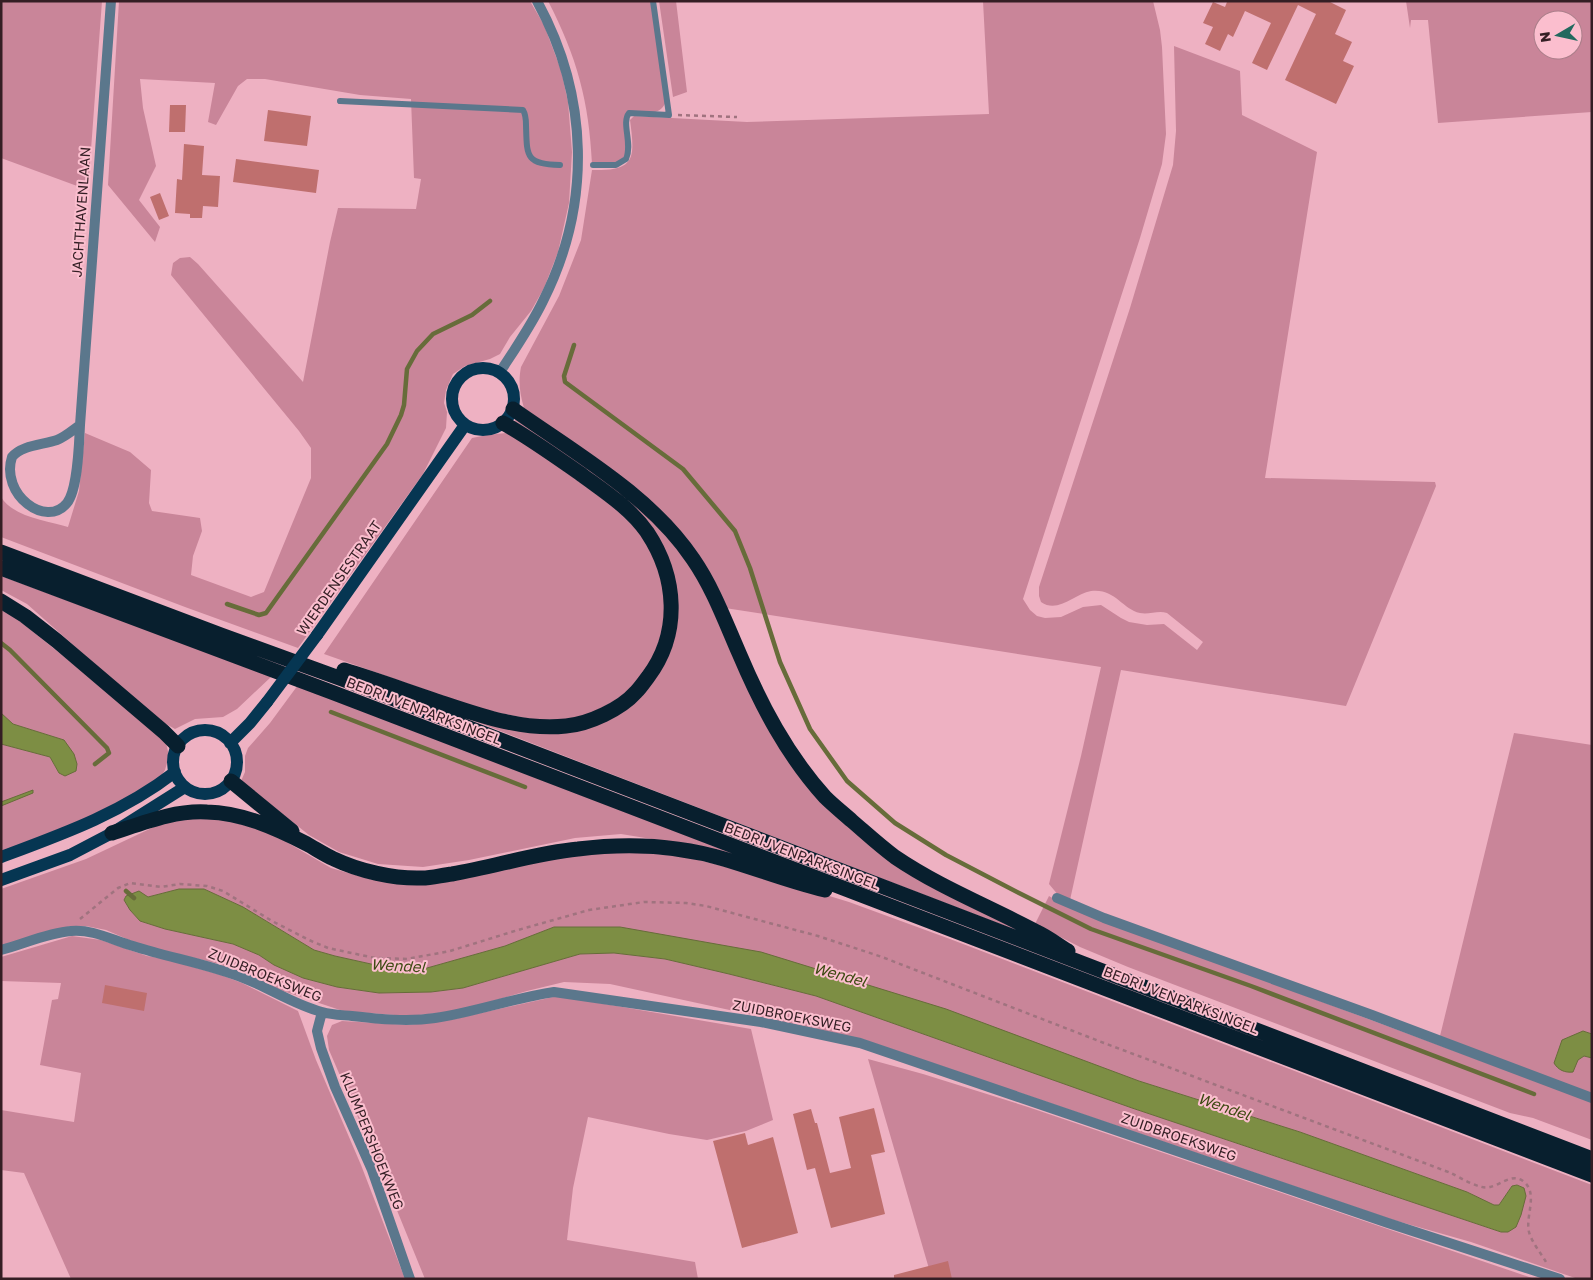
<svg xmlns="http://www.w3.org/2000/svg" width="1593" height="1280" font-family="'Golos Text',sans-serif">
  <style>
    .green { fill: #c98599; fill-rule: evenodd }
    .water { fill: #7d8e44; stroke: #676c3a }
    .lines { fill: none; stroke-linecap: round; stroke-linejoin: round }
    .stream { stroke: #676c3a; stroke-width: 4.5 }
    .building { fill: #bf6f6e }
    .path { stroke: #a0737f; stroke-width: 2.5; stroke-dasharray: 4 4; stroke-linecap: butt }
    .lane { stroke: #5b778c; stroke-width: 6 }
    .street { stroke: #5b778c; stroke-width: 10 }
    .primary { stroke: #063652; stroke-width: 12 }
    .highway { stroke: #081f2e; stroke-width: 15 }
    .primary-bridge { stroke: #063652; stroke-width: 12 }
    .labels { text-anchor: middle; stroke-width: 4; stroke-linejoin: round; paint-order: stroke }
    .street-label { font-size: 14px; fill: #341e24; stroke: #fbbece }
    .water-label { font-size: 15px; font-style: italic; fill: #3e4a13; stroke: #fbbece }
  </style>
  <rect width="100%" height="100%" fill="#eeb1c2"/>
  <!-- green -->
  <path class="green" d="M1,1H102L88,190L1,158Z
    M119,1H530L544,25L561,70L568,102L572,152L569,203L558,252L544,288L531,311L510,337L500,354L490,359L465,366L453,374L446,390L444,403L447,412L446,428L423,474L298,648L185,607L1,537V497C13,517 48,521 68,527L79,491L85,433L130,452L151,470L149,503L152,511L200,518L202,531L193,556L191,575L251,597L264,592L311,478V448L299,431L171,275L173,263L180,258L190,257L198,264L303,382L330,242L338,208L416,209L421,179L414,178L411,99L360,95L265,79H247L238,86L216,125L208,122L215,83L140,79L143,108L156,166L139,200L160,227L155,242L108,185Z
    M548,1H652L666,101C661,117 642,113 628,114V140L624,159L615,163L592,164C589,101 577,57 548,1Z
    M659,1H676L687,92L673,97Z
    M983,1H1153L1160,30L1162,47L1166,134L1162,164L1140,238L1023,599L1030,610L1037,616L1045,618L1061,617L1083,607L1101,605L1121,618L1129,622L1147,625L1164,624L1197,650L1203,642L1167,613C1158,610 1149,615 1140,613C1122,609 1115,588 1091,591C1074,594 1058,614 1041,602L1039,596V587L1130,308L1173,165L1176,131L1174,46L1240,71L1242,115L1317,152L1265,478L1435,482L1436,486L1346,706L1121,670L1070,900L1059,896L1049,884L1081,756L1101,667L725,608L680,532L524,408C520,394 518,382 521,367L559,296L581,240L592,170C636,171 635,158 630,120L634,116L747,122L989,114Z
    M1406,1H1592V112L1438,123L1428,20H1411L1410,28ZM1543,20H1573V50H1543Z
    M518,417L631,497L689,559L741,671L835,812L1018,931L456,714L496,725L596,724L671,645L658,540L514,422Z
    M506,433L525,442L615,508L644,537L657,560L665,591L666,621L651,663L631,689L609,704L587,715L567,719H531L480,709L324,654L472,438L487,435Z
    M1,576L272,676L237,709L223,717L195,719L175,729L157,719L27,604L1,590Z
    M1,606L165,738L169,756L165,770L158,781L109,810L1,852V744L50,757L59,773L64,740L13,724L1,713Z
    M298,685L744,857L670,842L621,834L575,838L469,860L423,867L378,864L339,852L309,835L241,781L245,772V756L248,748L270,723Z
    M1514,733L1592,745V1034L1583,1031L1573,1072L1577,1060L1584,1056L1592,1058V1094L1440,1036Z
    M216,817L271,833L331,868L373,880L527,864L579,854L623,851L687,857L777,880L849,902L950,939L1592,1185V1279H1578L1471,1242L1390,1219L862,1039L610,984L564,982L527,991L459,1011L408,1016L343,1011L280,990L219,964L141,945L106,930L86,926H71L1,946V889L86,859L158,825L183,819ZM179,889H204L243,907L314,950L335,956L380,966L427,968L505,946L554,927H620L947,1010L1139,1081L1300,1132L1467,1192L1494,1205H1499L1512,1186L1517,1185L1524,1188L1508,1232H1501L1132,1108L816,996L729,974L665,959L614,953L580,954L463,988L431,992L379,993L337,987L303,978L274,965L259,955L233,944L165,929L140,921L130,910L124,900L126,896L148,897Z
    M1049,896L1066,906L1104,921L1592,1102V1140L1533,1118L1510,1113L1128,967L1080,947L1035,924Z
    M72,936L101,940L147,956L165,959L221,975L242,983L298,1011L316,1060L361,1165L405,1279H71L24,1173L1,1170V1110L74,1122L81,1073L40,1065L52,1000L58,999L61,983L1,981V957Z
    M558,996L751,1029L773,1120L746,1131L707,1140L669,1134L588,1117L573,1188L567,1240L695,1262L698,1279H425L376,1159L329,1050L327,1036L332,1025L342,1021L409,1025L454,1019Z
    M868,1059L923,1074L1028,1107L1535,1279H932Z"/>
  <!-- water -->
  <path class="water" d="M1,713L13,724L64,740L74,754L77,764L76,771L65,776L59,773L50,757L1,744Z
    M33,790V793L1,806V802Z
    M179,889H204L243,907L314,950L335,956L380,966L427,968L505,946L554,927H620L761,952L946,1009L1139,1081L1300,1132L1467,1192L1494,1205H1499L1512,1186L1517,1185L1524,1188L1526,1196L1521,1215L1516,1227L1508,1232H1501L1132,1108L816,996L729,974L665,959L614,953L580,954L463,988L431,992L379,993L337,987L303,978L274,965L259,955L233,944L165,929L140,921L130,910L124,900L126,896L139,891L148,897Z
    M1583,1031L1592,1034V1058L1584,1056L1578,1060L1573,1072C1565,1073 1558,1070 1554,1063L1562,1040Z"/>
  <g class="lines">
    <!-- stream -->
    <path class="stream" d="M574,345L564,376L565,382L683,469L735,531L750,568L780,662L810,729L847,781L895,823L946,855L1019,893L1091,929L1251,986L1534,1094
      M227,604L259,615L266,613L387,444L401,415L404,405L407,369L417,351L433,334L472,315L490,301
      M1,643L10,650L107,748L109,753L95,764
      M331,712L525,787
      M126,891L134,898"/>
  </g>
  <!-- building -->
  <path class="building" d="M1225,1H1328L1346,10L1335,34L1352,42L1343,61L1354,66L1336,104L1285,80L1316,14L1298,5L1267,70L1252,63L1271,23L1245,11L1233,37L1228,34L1220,51L1205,44L1213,27L1203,23L1213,2L1225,7L1227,2Z
    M170,105H186L185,132H169Z
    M268,110L311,116L307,146L264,141Z
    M184,144L204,146L202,175L220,176L218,207L203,206L202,218H190V214L175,213L177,179L182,180Z
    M236,159L319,170L316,193L233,182Z
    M160,193L169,216L159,220L150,197Z
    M105,985L147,993L144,1011L102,1003Z
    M874,1108L885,1152L871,1155L885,1214L831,1228L815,1168L807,1170L793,1114L811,1109L815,1123H817L830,1173L851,1168L839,1117Z
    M745,1133L748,1145L773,1137L798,1233L742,1248L713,1141Z
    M948,1261L952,1279H894V1275Z"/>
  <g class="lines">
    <!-- path -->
    <path class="path" d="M678,115L737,117
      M80,919L118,888L130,883L161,887L180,884L207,886L223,891L272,921L309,940L328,948L375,958L407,959L450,951L518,930L589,910L644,902L686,903L706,906L818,936L882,957L1104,1043L1451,1173C1461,1178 1480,1190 1490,1187C1500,1185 1512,1173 1523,1181C1539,1193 1525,1216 1529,1232C1532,1243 1541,1253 1546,1262"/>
    <!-- lane -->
    <path class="lane" d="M340,101L523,110C526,115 526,120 526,125C527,156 525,164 560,165
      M593,165H616L626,159C633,144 621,123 629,113L669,115L653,1"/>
    <!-- street -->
    <path class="street" d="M500,372C515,349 531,326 543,301C592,204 589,96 537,1
      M80,425C79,444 78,489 67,503C46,529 0,494 12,457C22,445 43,445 57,440C65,437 73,430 80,425L111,1
      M1057,898L1104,918L1372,1015L1592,1098
      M1,950C24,944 47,933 71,931C93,929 112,940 133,946C170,958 209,964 246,979C271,989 295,1005 322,1012C332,1015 342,1015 352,1016C379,1019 408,1022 435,1018C475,1012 514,998 554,992L761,1022L860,1043L1388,1223L1560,1279
      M322,1012L317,1031L321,1048L335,1087L372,1170L410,1279"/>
    <!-- primary -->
    <path class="primary" d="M452 399a31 31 0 1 1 62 0a31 31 0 1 1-62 0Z
      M317,635L465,425
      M173 762a32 32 0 1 1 64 0a32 32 0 1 1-64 0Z
      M230,743L250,723L267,702
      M1,857C63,834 122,813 175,772
      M1,880L70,855L112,833L185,787"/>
    <!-- highway -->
    <path class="highway" d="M513,409C575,453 650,495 693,559C713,588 725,621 739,653C761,705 787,755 825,797C833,805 843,813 852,821C866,833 880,846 895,857C939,887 990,907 1037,932C1048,937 1058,945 1068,951
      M1,552L221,635L342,679L1592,1159
      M1,568L334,693L1592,1175
      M1,601L25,616L57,641L164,732L178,746
      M344,670C374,679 404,690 434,700C476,714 521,731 566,726C589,724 621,709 636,692C641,687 644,682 648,677C681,633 677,577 647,532C630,508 605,492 582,475C556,457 530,438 503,423
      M231,781L292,831
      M112,833C143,823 175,810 207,812C243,813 276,828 307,844C316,849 325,855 334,859C359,871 394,879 422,878C432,878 442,875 452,874C494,867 535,853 578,849C626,843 677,845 724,859C758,869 791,882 825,890"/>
    <!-- primary-bridge -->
    <path class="primary-bridge" d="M267,702L317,635"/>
  </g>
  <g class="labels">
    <!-- street labels -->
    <g class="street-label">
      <text transform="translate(81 212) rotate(-86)" y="5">JACHTHAVENLAAN</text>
      <text transform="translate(339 578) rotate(-55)" y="5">WIERDENSESTRAAT</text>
      <text transform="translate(424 711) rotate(21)" y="5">BEDRIJVENPARKSINGEL</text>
      <text transform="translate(802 856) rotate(21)" y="5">BEDRIJVENPARKSINGEL</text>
      <text transform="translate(265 975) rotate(22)" y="5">ZUIDBROEKSWEG</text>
      <text transform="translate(1181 1000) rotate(21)" y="5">BEDRIJVENPARKSINGEL</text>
      <text transform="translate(792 1016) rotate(11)" y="5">ZUIDBROEKSWEG</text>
      <text transform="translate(1179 1137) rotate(19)" y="5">ZUIDBROEKSWEG</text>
      <text transform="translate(372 1141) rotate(68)" y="5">KLUMPERSHOEKWEG</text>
    </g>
    <!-- water labels -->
    <g class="water-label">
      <text transform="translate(398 966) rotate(3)" y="5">Wendel</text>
      <text transform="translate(840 975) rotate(15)" y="5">Wendel</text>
      <text transform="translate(1224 1107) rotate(19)" y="5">Wendel</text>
    </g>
  </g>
  <!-- border -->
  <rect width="1593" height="1280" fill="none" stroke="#341e24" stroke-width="5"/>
  <!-- north arrow -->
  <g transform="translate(1558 35) rotate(261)"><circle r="24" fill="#fbbece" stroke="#ab7e8a"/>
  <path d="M0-4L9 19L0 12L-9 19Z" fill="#22695e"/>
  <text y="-8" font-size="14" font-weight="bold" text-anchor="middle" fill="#341e24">N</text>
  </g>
</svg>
